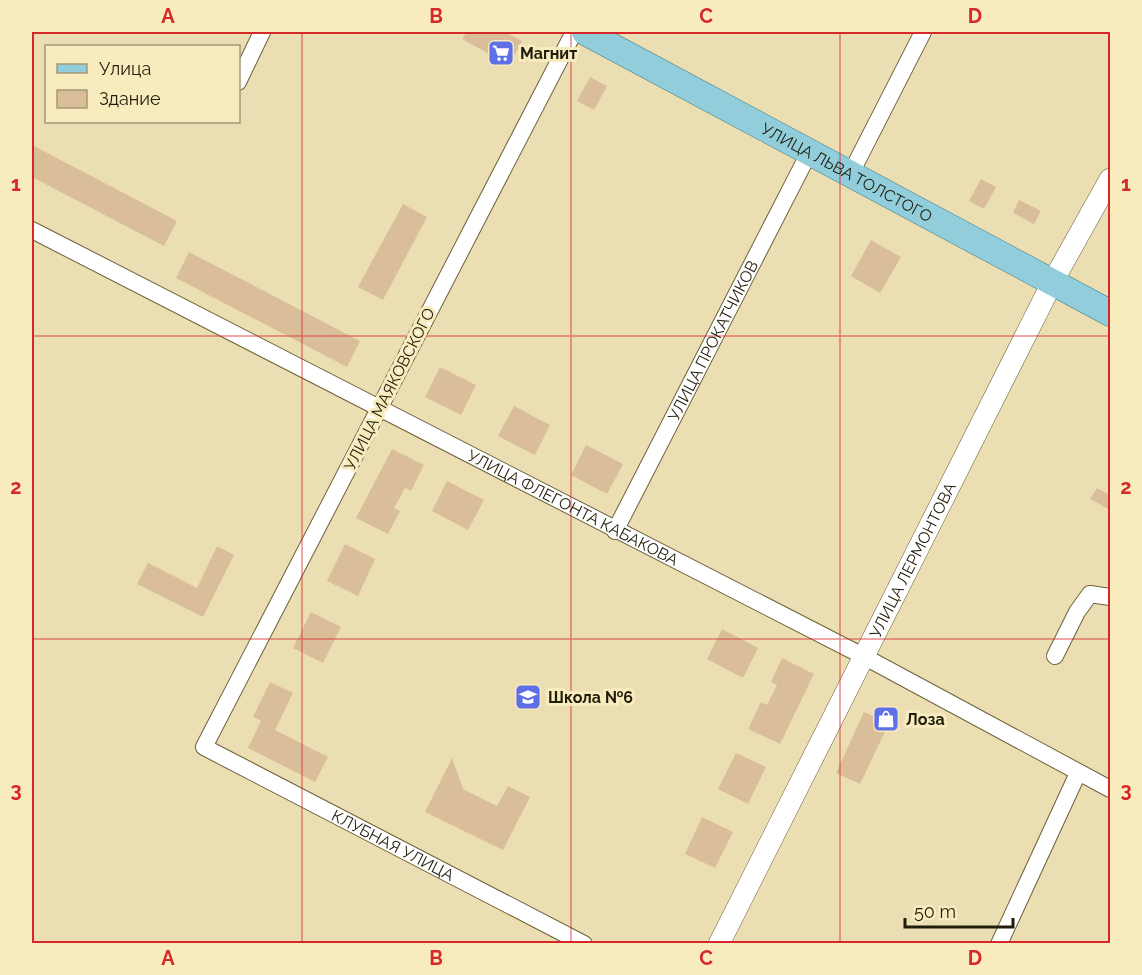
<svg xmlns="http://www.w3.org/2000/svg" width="1142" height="975" font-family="Raleway,sans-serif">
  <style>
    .building { fill: #dabe99 }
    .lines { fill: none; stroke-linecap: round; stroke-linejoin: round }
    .minor-casing { stroke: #6c6139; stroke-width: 18 }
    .tertiary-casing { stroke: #6c6139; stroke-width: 22 }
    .primary-casing { stroke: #3a7a82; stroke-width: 27 }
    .minor { stroke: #fff; stroke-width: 16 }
    .tertiary { stroke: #fff; stroke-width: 21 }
    .primary { stroke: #91cdda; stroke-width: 26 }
    .grid { fill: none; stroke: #d62828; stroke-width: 1.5; stroke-opacity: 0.55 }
    .labels { text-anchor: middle; stroke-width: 6; stroke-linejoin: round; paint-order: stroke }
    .poi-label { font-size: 16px; font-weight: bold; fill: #211d0c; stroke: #f8ecbf; text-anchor: start }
    .street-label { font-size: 16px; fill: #211d0c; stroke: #f8ecbf }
    .neatline { fill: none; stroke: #d62828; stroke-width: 2 }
    .grid-label { font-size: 20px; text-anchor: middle; font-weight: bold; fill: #d62828 }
  </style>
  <rect width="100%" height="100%" fill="#ebdeb3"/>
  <!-- building -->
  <path class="building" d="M467,32H505L522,41L509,65L462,39Z
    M590,77L607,86L594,110L577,101Z
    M32,145L177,221L164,246L32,177Z
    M981,179L996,187L984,209L969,201Z
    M1019,200L1041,211L1034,224L1013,213Z
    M403,204L427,217L383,300L358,287Z
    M871,240L901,257L880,293L851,276Z
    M189,252L360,341L347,367L176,278Z
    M440,367L476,385L461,415L425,397Z
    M514,406L550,425L535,455L498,436Z
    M586,445L623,464L607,494L571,475Z
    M392,449L424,465L411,491L405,488L394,508L400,511L388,534L356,518Z
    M447,481L484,500L468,530L432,511Z
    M1097,488L1110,495V510L1090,499Z
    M345,544L375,559L358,596L327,581Z
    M217,546L234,555L203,617L137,584L148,563L197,588Z
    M311,612L341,627L323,663L293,648Z
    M722,629L758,648L743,678L707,659Z
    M782,658L814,674L780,744L748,729L761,702L767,705L777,685L771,682Z
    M270,682L293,693L275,730L328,757L315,782L248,748L261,721L253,717Z
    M864,712L889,723L860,784L836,773Z
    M736,753L766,767L748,804L718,789Z
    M452,758L463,789L497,806L508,786L530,797L503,850L425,812Z
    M702,817L733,832L715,868L685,854Z"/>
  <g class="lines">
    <defs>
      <g id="minor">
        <path id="s1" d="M574,32L204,747L584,944"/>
        <path d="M238,82L262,32"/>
        <path d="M851,173L923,32"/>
        <path id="s2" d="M32,230L863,656L1110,789"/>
        <path id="s3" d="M615,531L810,151"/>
        <path d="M1055,656L1077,612L1090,594L1110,597"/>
        <path d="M999,944L1078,773"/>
      </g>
      <g id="tertiary">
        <path id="s4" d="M719,944L1053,281L1110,179"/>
      </g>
      <g id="primary">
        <path id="s5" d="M585,32L1110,313"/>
      </g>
    </defs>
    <!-- minor casing -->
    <use href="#minor" class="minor-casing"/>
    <!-- tertiary casing -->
    <use href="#tertiary" class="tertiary-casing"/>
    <!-- primary casing -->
    <use href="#primary" class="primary-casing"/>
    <!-- minor -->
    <use href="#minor" class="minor"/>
    <!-- tertiary -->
    <use href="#tertiary" class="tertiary"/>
    <!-- primary -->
    <use href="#primary" class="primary"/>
  </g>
  <!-- grid -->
  <path class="grid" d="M302,32V944M571,32V944M840,32V944M32,336H1110M32,639H1110"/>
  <!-- icons -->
  <defs>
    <symbol id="supermarket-square" viewBox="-11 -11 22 22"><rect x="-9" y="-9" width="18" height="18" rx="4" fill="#5f6fe7" stroke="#f8ecbf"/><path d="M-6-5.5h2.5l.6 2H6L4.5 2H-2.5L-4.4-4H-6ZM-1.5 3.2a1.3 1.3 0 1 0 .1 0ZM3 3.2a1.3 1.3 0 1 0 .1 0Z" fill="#fff"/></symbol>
    <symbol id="school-square" viewBox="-11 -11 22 22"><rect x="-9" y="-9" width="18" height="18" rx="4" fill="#5f6fe7" stroke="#f8ecbf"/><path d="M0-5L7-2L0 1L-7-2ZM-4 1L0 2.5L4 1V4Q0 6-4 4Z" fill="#fff"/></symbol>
    <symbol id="shop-square" viewBox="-11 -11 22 22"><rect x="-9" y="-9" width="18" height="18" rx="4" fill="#5f6fe7" stroke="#f8ecbf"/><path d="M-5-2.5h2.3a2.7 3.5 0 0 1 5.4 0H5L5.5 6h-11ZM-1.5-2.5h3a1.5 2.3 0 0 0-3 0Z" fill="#fff"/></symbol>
  </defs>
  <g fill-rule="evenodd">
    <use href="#supermarket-square" x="486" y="38" width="30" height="30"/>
    <use href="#school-square" x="513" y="682" width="30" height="30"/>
    <use href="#shop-square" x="871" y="704" width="30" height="30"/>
  </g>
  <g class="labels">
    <!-- poi labels -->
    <g class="poi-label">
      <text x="520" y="59">Магнит</text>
      <text x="548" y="703">Школа №6</text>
      <text x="906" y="725">Лоза</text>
    </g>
    <!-- street labels -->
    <g class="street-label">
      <text dy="6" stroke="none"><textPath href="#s5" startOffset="297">УЛИЦА ЛЬВА ТОЛСТОГО</textPath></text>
      <text dy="6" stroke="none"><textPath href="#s3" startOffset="214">УЛИЦА ПРОКАТЧИКОВ</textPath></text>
      <text transform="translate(389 389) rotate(-63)" y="6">УЛИЦА МАЯКОВСКОГО</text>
      <text dy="6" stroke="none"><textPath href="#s2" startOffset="608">УЛИЦА ФЛЕГОНТА КАБАКОВА</textPath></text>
      <text dy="6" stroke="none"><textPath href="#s4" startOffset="430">УЛИЦА ЛЕРМОНТОВА</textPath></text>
      <text dy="6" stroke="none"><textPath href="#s1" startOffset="1018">КЛУБНАЯ УЛИЦА</textPath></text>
    </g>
  </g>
  <!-- border -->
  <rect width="1142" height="975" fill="none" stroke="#f8ecbf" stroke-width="66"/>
  <!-- legend -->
  <rect x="45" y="45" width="195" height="78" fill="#f8ecbf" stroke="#a29977" stroke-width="1.5"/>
  <rect x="57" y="64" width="30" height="9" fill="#91cdda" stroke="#a29977" stroke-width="1.5"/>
  <text x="99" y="75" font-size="18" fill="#211d0c">Улица</text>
  <rect x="57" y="90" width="30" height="18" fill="#dabe99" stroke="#a29977" stroke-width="1.5"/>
  <text x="99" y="105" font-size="18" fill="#211d0c">Здание</text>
  <!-- scale -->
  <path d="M905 918v9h108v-9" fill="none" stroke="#211d0c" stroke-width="3"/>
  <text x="914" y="918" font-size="18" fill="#211d0c" stroke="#f8ecbf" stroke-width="4.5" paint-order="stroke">50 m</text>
  <rect x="33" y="33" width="1076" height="909" class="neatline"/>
  <g class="grid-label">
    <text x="168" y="23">A</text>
    <text x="436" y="23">B</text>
    <text x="706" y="23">C</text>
    <text x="975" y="23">D</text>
    <text x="16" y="191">1</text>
    <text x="1126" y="191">1</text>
    <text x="16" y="494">2</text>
    <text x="1126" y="494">2</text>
    <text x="16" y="797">3</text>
    <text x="1126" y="797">3</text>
    <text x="168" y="965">A</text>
    <text x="436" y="965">B</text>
    <text x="706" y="965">C</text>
    <text x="975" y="965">D</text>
  </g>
</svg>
